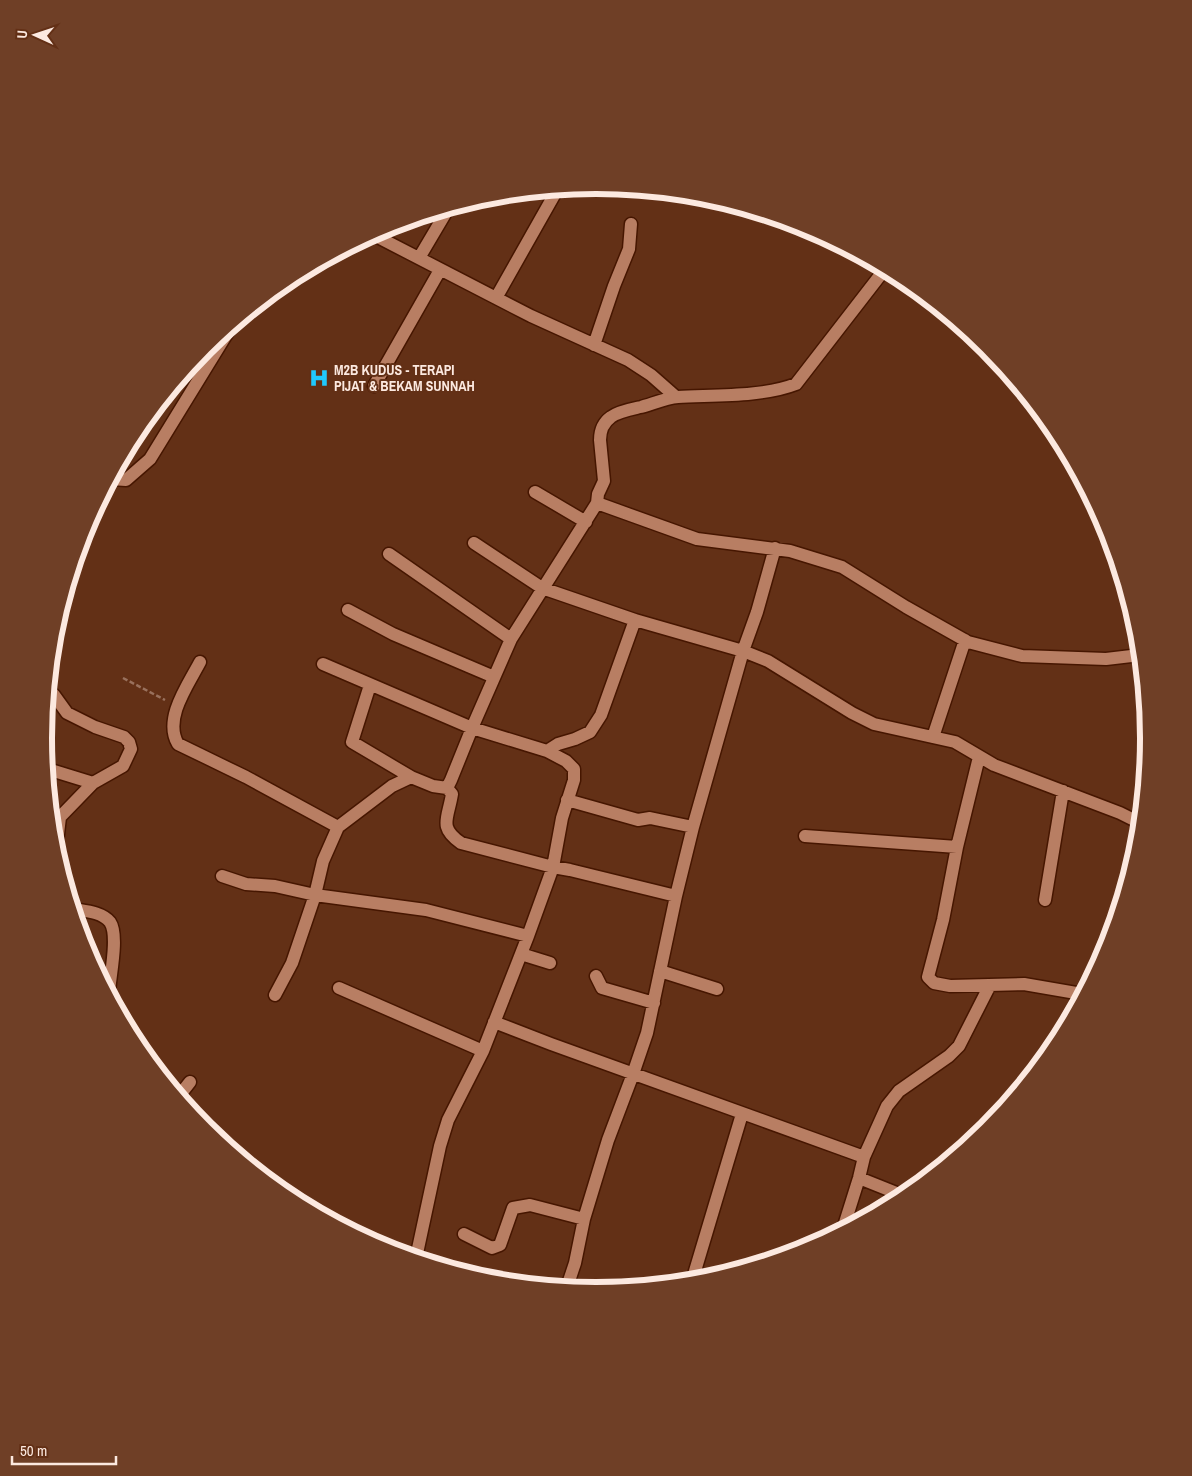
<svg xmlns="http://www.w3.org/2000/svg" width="1192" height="1476" font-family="'Archivo Narrow',sans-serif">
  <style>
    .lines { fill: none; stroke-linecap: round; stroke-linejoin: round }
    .minor-casing { stroke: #461600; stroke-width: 15 }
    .path { stroke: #99715d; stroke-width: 2.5; stroke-dasharray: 5 2.5; stroke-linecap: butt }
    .minor { stroke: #b87e63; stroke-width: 12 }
    .labels { text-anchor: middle; stroke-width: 4; stroke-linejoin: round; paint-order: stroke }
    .poi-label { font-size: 14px; font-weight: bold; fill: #fce9e0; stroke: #633016; text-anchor: start }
    .rim { fill: none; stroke: #fce9e0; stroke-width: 6 }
  </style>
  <rect width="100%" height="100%" fill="#633016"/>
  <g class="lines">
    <defs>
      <path id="minor" d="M372,234L531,316L628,360L651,375L676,397
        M419,258L448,209
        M496,298L557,190
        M594,345L614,286L629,249L631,224
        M374,386L440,270
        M111,479L126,480L150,459L231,327
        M535,492L586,522
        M597,503L697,539L790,551L842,567L906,607L968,642L1022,656L1106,659L1140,655
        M474,543L542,588L635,620L743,651L768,661L852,713L874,724L955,742L994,765L1120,813L1140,823
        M389,554L511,639
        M348,610L393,634L494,677
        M200,662C188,685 163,719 178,744L246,777L338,827
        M323,664L472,728L547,751L566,761L574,769V780L562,818L553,867L528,936L483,1051L448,1120L440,1146L416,1258
        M370,685L352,742L411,777
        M933,737L965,640
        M547,751L558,744L575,739L590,732L601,715L635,620
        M979,757L957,847L943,920L928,977L934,983L950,986L1024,984L1082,994
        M54,771L93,783
        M447,788L452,794C448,819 438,827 461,843L553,867L570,870L676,896
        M567,800L638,820L650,818L693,827
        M52,819L60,817L93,783L123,766L131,749L129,742L124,737L95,727L67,713L54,695
        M805,836L957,847
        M56,851L60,817
        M222,876L246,884L275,886L315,895L426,910L528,936
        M1045,900L1063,791
        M74,909C85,911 102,912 110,922C119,935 110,976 109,992
        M521,954L550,963
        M660,971L717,989
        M596,976L602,988L654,1003
        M339,988L483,1051
        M275,995L292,963L315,895L323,861L338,827L392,786L411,777L433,786L447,788L451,780L472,728L511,639L597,503L598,494L604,481L600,440C600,430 604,422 611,417C619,411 632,409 641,407C652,404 666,398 678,397C714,395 763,397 796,384L885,269
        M494,1022L551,1044L864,1157
        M179,1096L190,1082
        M859,1178L904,1196
        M843,1229L859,1178L864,1157L887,1106L899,1091L949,1056L959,1046L990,985
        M464,1234L492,1248L500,1245L513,1208L530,1205L584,1219
        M692,1281L742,1114
        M567,1287L575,1263L584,1219L608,1140L633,1074L647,1033L676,896L693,827L743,651L757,612L775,548"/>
    </defs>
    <!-- minor casing -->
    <use href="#minor" class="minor-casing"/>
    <!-- path -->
    <path class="path" d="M123,678L165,700"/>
    <!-- minor -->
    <use href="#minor" class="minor"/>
  </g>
  <!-- icons -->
  <defs>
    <symbol id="hospital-bare" viewBox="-9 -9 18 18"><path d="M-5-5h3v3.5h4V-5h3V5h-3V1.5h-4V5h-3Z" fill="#20c9fd" stroke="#633016" stroke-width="2.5" paint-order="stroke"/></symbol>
  </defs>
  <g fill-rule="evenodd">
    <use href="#hospital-bare" x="305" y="364" width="28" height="28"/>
  </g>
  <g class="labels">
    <!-- poi labels -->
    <g class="poi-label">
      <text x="334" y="375">M2B KUDUS - TERAPI<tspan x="334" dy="16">PIJAT &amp; BEKAM SUNNAH</tspan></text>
    </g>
  </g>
  <!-- crop -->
  <path d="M0 0H1192V1476H0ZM52 738a544 544 0 1 1 1088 0a544 544 0 1 1-1088 0Z" fill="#6f3f26" fill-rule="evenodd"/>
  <path class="rim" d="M52 738a544 544 0 1 1 1088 0a544 544 0 1 1-1088 0Z"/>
  <!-- north arrow -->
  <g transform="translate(35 35) rotate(273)" stroke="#633016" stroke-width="4" paint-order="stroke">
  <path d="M0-4L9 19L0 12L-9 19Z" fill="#fce9e0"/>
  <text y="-8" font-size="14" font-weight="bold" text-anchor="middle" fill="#fce9e0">U</text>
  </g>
  <!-- scale -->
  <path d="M12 1456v8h104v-8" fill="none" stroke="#fce9e0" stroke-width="2.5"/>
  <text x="20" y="1456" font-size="15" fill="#fce9e0" stroke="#633016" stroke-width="4" paint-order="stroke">50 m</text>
</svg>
